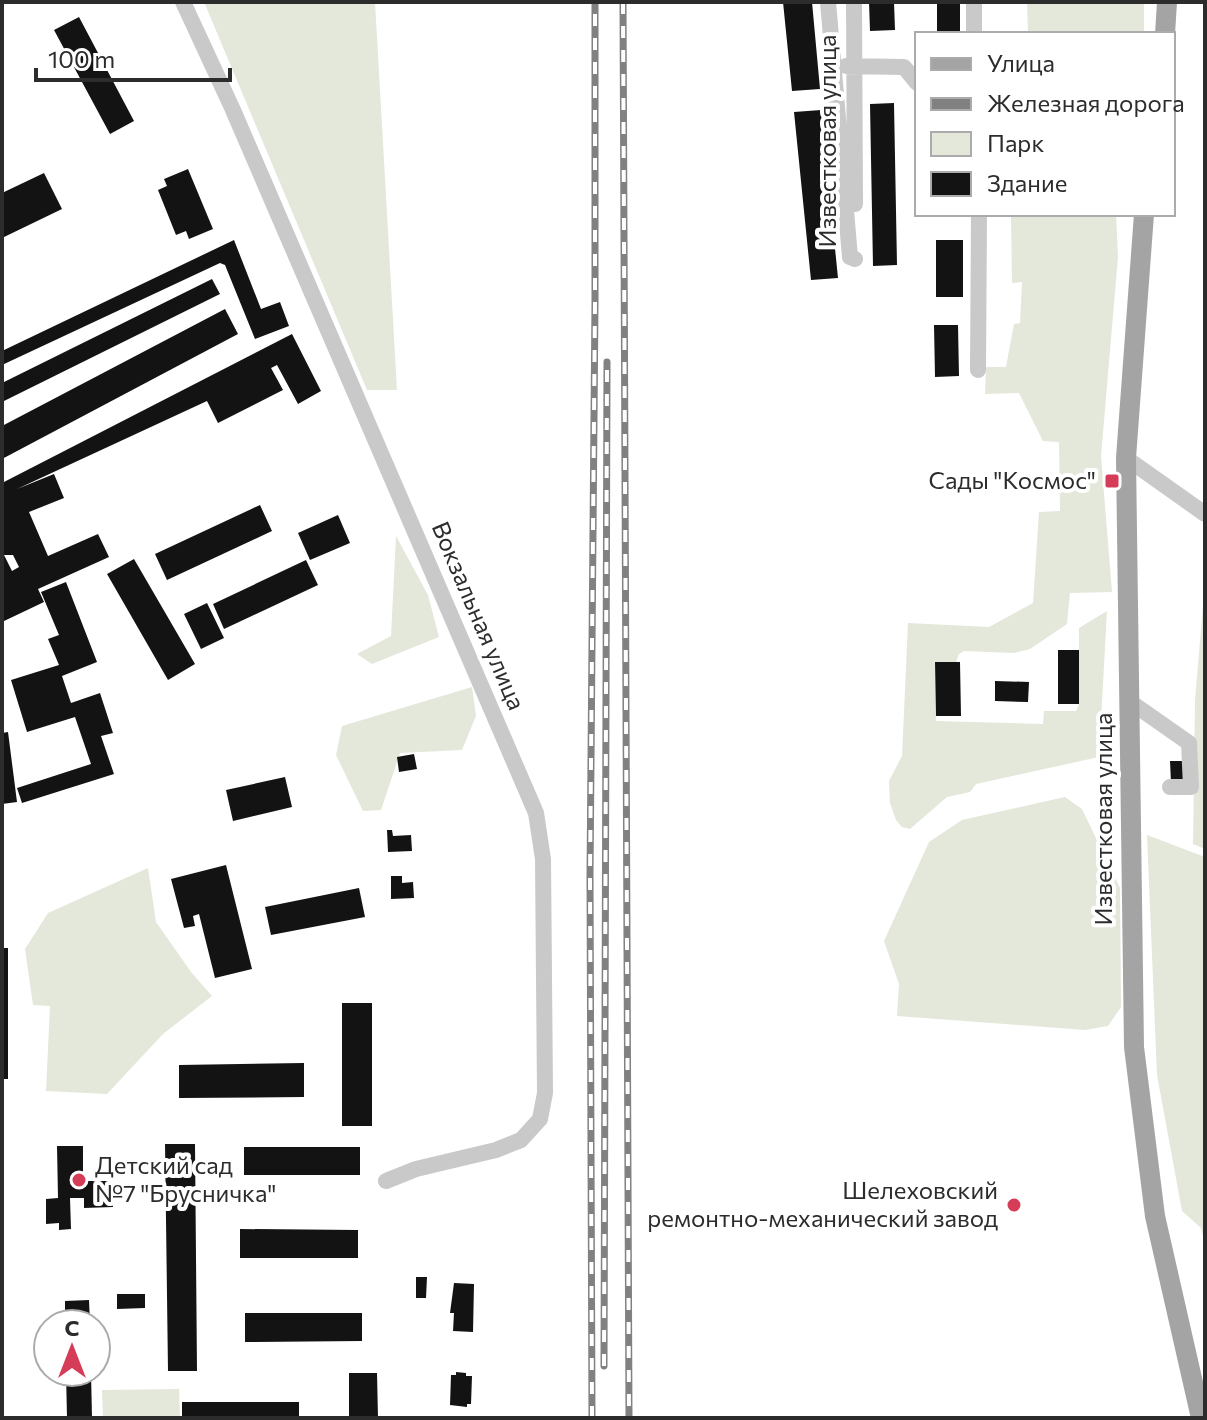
<svg xmlns="http://www.w3.org/2000/svg" width="1207" height="1420" font-family="Commissioner,sans-serif">
  <style>
    .green { fill: #e3e8da }
    .building { fill: #131313; fill-rule: evenodd }
    .lines { fill: none; stroke-linecap: round; stroke-linejoin: round }
    .minor { stroke: #c9c9c9; stroke-width: 16 }
    .major { stroke: #a4a4a4; stroke-width: 20 }
    .rail-casing { stroke: #818181; stroke-width: 7 }
    .rail { stroke: #fff; stroke-width: 4; stroke-dasharray: 12; stroke-linecap: butt }
    .poi-dot { fill: #d53c58; stroke: #fff; stroke-width: 3 }
    .labels { text-anchor: middle; stroke-width: 8; stroke-linejoin: round; paint-order: stroke }
    .street-label { font-size: 24px; fill: #2c2c2c; stroke: #fff }
    .poi-label { font-size: 24px; fill: #2c2c2c; stroke: #fff; text-anchor: end }
  </style>
  <rect width="100%" height="100%" fill="#fff"/>
  <!-- green -->
  <path class="green" d="M204,2H375L397,390H367Z
    M1027,2H1144V34H1028Z
    M1006,214H1116L1118,257L1101,456L1112,592L1070,593L1067,624L1030,649L1014,653L964,651L959,654L956,662L935,663L936,721L1043,724L1044,711H1076L1079,704V628L1107,611L1099,757L976,784L970,792L947,797L910,829L902,827L896,820L890,803L889,781L902,756L908,623L989,627L1033,603L1039,512L1060,511L1059,442L1043,441L1019,393L985,394L986,367H1006L1014,324L1020,323L1022,282L1012,283L1011,216Z
    M396,536L428,595L439,637L372,664L357,654L391,636Z
    M1205,583V849L1193,844L1195,700Z
    M472,687L476,716L462,750L400,753L381,810L363,811L336,755L342,726Z
    M1065,797L1082,809L1120,888L1121,1007L1108,1026L1085,1030L897,1016L899,984L884,941L929,842L962,820Z
    M1147,835L1205,857V1244L1201,1228L1182,1211L1157,1075Z
    M148,868L156,922L191,972L212,996L163,1034L107,1094L46,1091L50,1006L33,1005L25,949L48,913Z
    M179,1389L180,1418H103L102,1390Z"/>
  <!-- building -->
  <path class="building" d="M783,2H812L820,89L792,91Z
    M869,2H894L895,30L870,31Z
    M937,2H960V34H937Z
    M79,17L134,121L110,134L54,30Z
    M894,103L897,265L873,266L870,104Z
    M821,110L838,278L811,280L794,112Z
    M188,169L213,229L189,239L186,231L176,235L158,190L167,186L164,179Z
    M44,173L62,209L2,238V193Z
    M234,240L261,309L280,302L289,326L255,339L225,265L220,263L2,365V351Z
    M936,240H963V297H936Z
    M212,279L220,294L2,402V383Z
    M225,309L238,334L2,459V426Z
    M934,325H958L959,376L935,377Z
    M292,334L321,391L298,404L277,365L271,368L283,390L218,423L207,401L17,489L54,474L64,498L29,512L48,556L98,534L109,557L38,589L44,602L2,622V483ZM4,555H13L19,567L12,571Z
    M260,505L272,531L167,580L155,554Z
    M338,515L350,543L310,560L298,533Z
    M134,559L195,664L168,680L107,574Z
    M306,560L318,585L224,629L213,604Z
    M66,582L97,662L62,676L71,703L100,693L113,733L101,736L114,774L22,803L17,788L91,764L75,717L27,732L11,680L59,665L48,639L59,635L41,592Z
    M207,603L224,638L201,649L184,614Z
    M1058,650H1079V704H1058Z
    M935,662H960L961,716H936Z
    M995,681L1029,682L1028,702L995,701Z
    M8,732L17,802L2,804V733Z
    M414,754L417,769L399,772L397,757Z
    M1170,761H1184L1185,782L1171,783Z
    M285,777L292,807L233,821L226,790Z
    M387,830H392L393,836L411,835L412,851L388,852Z
    M226,865L252,969L215,978L199,914L193,916L195,926L184,928L171,879Z
    M391,876H402V883L413,882L414,898L391,899Z
    M359,888L365,917L271,935L265,907Z
    M2,948H8V1079H2Z
    M342,1003H372V1126H342Z
    M304,1063V1097L179,1098V1065Z
    M165,1144H195L197,1371H168Z
    M57,1146H83V1181H112L113,1207L84,1208V1198H70L71,1229L59,1230V1223L46,1224V1199L58,1198Z
    M244,1147H360V1175H244Z
    M240,1229L358,1230V1258H240Z
    M416,1277H427L426,1298H416Z
    M454,1283L474,1284L473,1332L453,1331L454,1313H450Z
    M117,1294H145V1308L117,1309Z
    M89,1300L90,1324H65V1301Z
    M245,1313H362V1341L245,1342Z
    M66,1372H91L92,1418H67Z
    M456,1372L466,1373V1376H472L471,1404H467V1407L450,1405L451,1375H456Z
    M349,1373H377L378,1418H349Z
    M182,1402H299V1418H182Z"/>
  <g class="lines">
    <!-- minor -->
    <path class="minor" d="M183,2L233,110L536,813L543,859L545,1093L540,1119L521,1140L496,1150L416,1169L386,1181
      M828,2L850,257L855,259
      M854,2L855,204
      M974,34V2
      M846,66L904,67L917,83
      M978,370L979,214
      M1126,458L1205,514
      M1129,701L1189,743L1191,787H1170"/>
    <!-- major -->
    <path class="major" d="M1165,34L1167,2
      M1144,214L1126,458L1134,1047L1155,1216L1201,1418"/>
    <defs>
      <path id="rail" d="M623,2L629,1418
        M604,1366L607,362
        M592,1418L590,875L595,303V2"/>
    </defs>
    <!-- rail casing -->
    <use href="#rail" class="rail-casing"/>
    <!-- rail -->
    <use href="#rail" class="rail"/>
  </g>
  <!-- markers -->
  <g class="poi-dot">
    <rect x="1104" y="473" width="16" height="16" rx="4"/>
    <circle cx="79" cy="1180" r="8"/>
    <circle cx="1014" cy="1205" r="8"/>
  </g>
  <g class="labels">
    <!-- street labels -->
    <g class="street-label">
      <text transform="translate(828 141) rotate(-90)" y="8">Известковая улица</text>
      <text transform="translate(478 616) rotate(67)" y="8">Вокзальная улица</text>
      <text transform="translate(1104 819) rotate(-90)" y="8">Известковая улица</text>
    </g>
    <!-- poi labels -->
    <g class="poi-label">
      <text x="1096" y="489">Сады "Космос"</text>
      <text x="95" y="1174" text-anchor="start">Детский сад<tspan x="95" dy="28">№7 "Брусничка"</tspan></text>
      <text x="998" y="1199">Шелеховский<tspan x="998" dy="28">ремонтно-механический завод</tspan></text>
    </g>
  </g>
  <!-- border -->
  <rect width="1207" height="1420" fill="none" stroke="#2c2c2c" stroke-width="8"/>
  <!-- legend -->
  <rect x="915" y="32" width="260" height="184" fill="#ffffff" stroke="#ababab" stroke-width="2"/>
  <rect x="931" y="58" width="40" height="12" fill="#a4a4a4" stroke="#ababab" stroke-width="2"/>
  <text x="987" y="72" font-size="24" fill="#2c2c2c">Улица</text>
  <rect x="931" y="98" width="40" height="12" fill="#818181" stroke="#ababab" stroke-width="2"/>
  <text x="987" y="112" font-size="24" fill="#2c2c2c">Железная дорога</text>
  <rect x="931" y="132" width="40" height="24" fill="#e3e8da" stroke="#ababab" stroke-width="2"/>
  <text x="987" y="152" font-size="24" fill="#2c2c2c">Парк</text>
  <rect x="931" y="172" width="40" height="24" fill="#131313" stroke="#ababab" stroke-width="2"/>
  <text x="987" y="192" font-size="24" fill="#2c2c2c">Здание</text>
  <!-- north arrow -->
  <g transform="translate(72 1348)"><circle r="38" fill="#ffffff" stroke="#ababab" stroke-width="2"/>
  <path d="M0-6L14 30L0 20L-14 30Z" fill="#d53c58"/>
  <text y="-12" font-size="22" font-weight="bold" text-anchor="middle" fill="#2c2c2c">С</text>
  </g>
  <!-- scale -->
  <path d="M36 68v12h194v-12" fill="none" stroke="#2c2c2c" stroke-width="4"/>
  <text x="48" y="68" font-size="24" fill="#2c2c2c" stroke="#ffffff" stroke-width="6" paint-order="stroke">100 m</text>
</svg>
